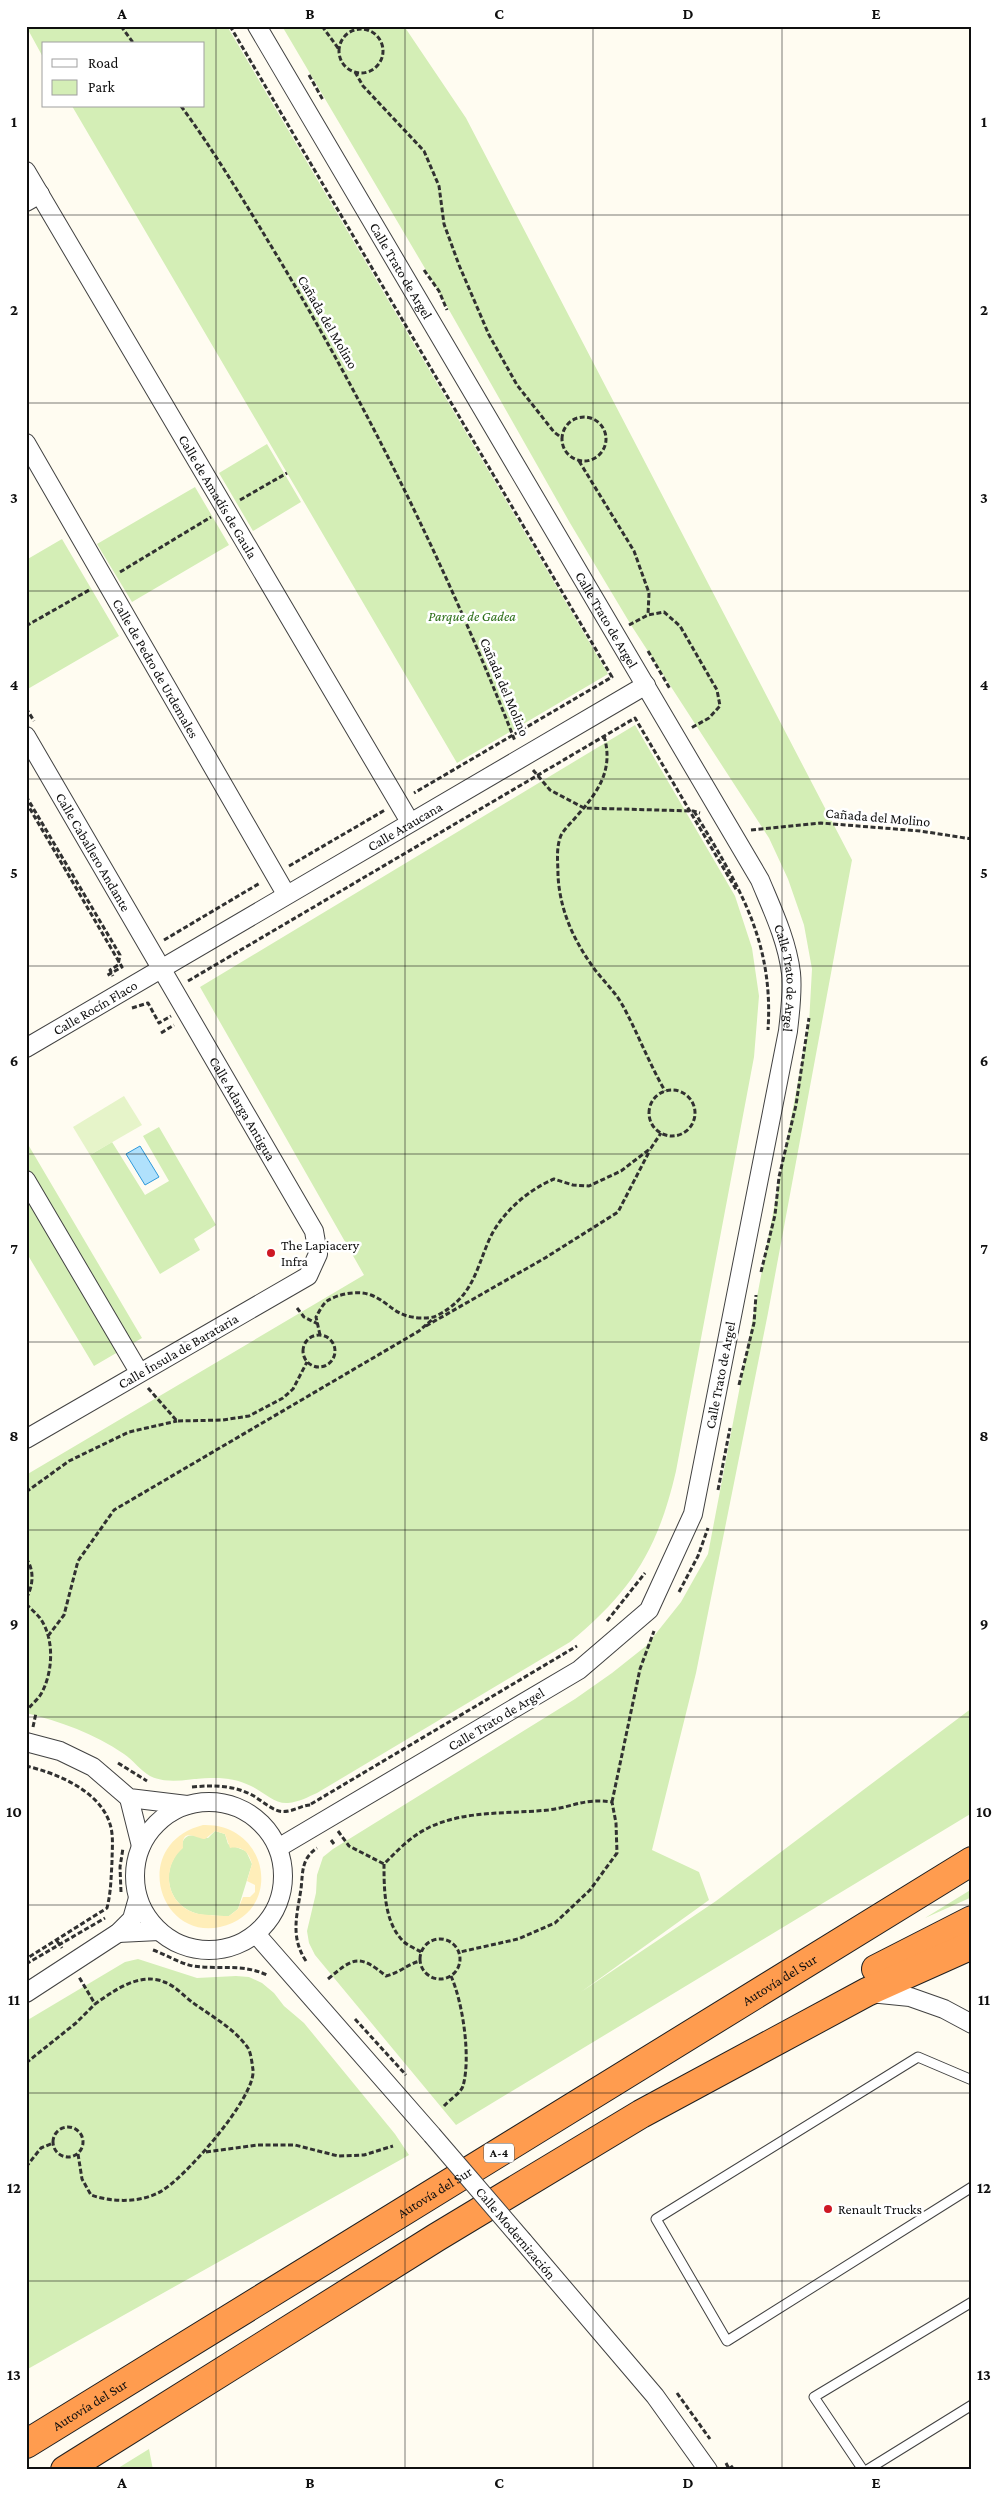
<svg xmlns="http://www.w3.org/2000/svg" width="998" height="2496" font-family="'Crimson Pro',serif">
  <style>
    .green { fill: #d4eeb6 }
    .sand { fill: #ffeeb9; fill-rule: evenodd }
    .pitch { fill: #e6f4c9 }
    .water { fill: #b0e1fc; stroke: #2f99db }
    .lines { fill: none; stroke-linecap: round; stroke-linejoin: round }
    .lane-casing { stroke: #424242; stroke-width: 11 }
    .street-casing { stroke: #424242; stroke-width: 20 }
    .highway-casing { stroke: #202020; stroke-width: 30 }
    .path { stroke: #313131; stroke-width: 3; stroke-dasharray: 5 2.5; stroke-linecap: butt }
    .lane { stroke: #fff; stroke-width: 9 }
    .street { stroke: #fff; stroke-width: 18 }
    .highway { stroke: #ff9c4f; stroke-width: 28 }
    .street-bridge-casing { stroke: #424242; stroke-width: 20; stroke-linecap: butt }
    .street-bridge { stroke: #fff; stroke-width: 18 }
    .grid { fill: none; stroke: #0f0f0f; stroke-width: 1; stroke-opacity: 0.55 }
    .poi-dot { fill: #ce1824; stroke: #fff; stroke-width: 2 }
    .labels { text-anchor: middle; stroke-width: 5; stroke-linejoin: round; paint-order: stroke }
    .shield { fill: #fff; stroke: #575757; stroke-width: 1 }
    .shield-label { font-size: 12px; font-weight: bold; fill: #0f0f0f }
    .street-label { font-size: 14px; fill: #0f0f0f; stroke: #fff }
    .park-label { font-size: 14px; font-style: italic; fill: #2b6e18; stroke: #fff }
    .poi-label { font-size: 14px; fill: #0f0f0f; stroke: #fff; text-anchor: start }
    .neatline { fill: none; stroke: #0f0f0f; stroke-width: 2 }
    .grid-label { font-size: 16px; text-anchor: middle; font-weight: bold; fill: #0f0f0f }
  </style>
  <rect width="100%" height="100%" fill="#fffcf1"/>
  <!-- green -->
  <path class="green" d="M26,26H227L608,674L457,763L72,106H204V44H44V59Z
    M282,26H404L466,118L852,860L768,1313L696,1673L652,1850L699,1872L709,1900L581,1992L716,1901L972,1708V1813L456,2125L315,1955L309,1943L307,1931L316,1893L317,1875L323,1857L333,1849L575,1699L612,1673L646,1646L681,1602L708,1554L809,1024L812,969L804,925L788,879L769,838L631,625L570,523L436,287Z
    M267,444L301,502L253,531L219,473Z
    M195,487L229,545L132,602L97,544Z
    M62,539L119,636L26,690V560Z
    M635,725L735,896L752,948L759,996L754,1057L676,1471C658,1549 632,1591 570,1642L317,1793C308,1797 299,1802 288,1803C274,1804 264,1792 251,1786C239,1780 227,1778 214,1778C193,1777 171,1786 150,1776C141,1771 133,1760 124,1754C93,1733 62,1722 26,1713V1475L364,1275L200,987Z
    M159,1127L216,1225L194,1239L200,1250L160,1274L90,1155L112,1142L145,1195L169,1181L143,1136Z
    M26,1141L142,1338L94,1366L26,1252Z
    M215,1831L225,1834L228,1844L246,1851L252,1864L238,1909L229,1916C222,1916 202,1916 195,1913C165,1903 161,1867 182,1848C182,1831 196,1835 208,1838Z
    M972,1889V1897L925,1918Z
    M138,1959L197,1978L236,1976L249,1977L262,1983L274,1993L284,2006L304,2023L395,2134L409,2155L26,2370V2021L125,1962Z
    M149,2449L153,2470H115Z"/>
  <!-- sand -->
  <path class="sand" d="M203,1825C270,1823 284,1913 220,1927C158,1940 130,1844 203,1825ZM215,1831L225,1834L230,1848C242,1846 249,1852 252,1864L247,1881L255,1885V1892L250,1897H243L238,1909L229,1916C222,1916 201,1915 195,1913C165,1903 161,1867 183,1848C181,1826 197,1839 205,1839Z"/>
  <!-- pitch -->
  <path class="pitch" d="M124,1096L142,1125L90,1155L73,1127Z"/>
  <!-- water -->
  <path class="water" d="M140,1146L159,1177L145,1185L126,1154Z"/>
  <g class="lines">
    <defs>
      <path id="lane" d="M972,2080L918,2057L656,2219L727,2341L972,2187
        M863,2470L814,2397L972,2302
        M867,2470L972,2405"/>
      <g id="street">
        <path id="s1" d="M257,26L760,880C772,909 787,940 791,973C793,992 790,1012 788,1031L693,1514L649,1610L579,1670L278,1848"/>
        <path id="s2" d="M26,171L410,822"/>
        <path d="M26,202L40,194"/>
        <path id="s3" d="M26,443L286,894"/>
        <path id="s4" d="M26,736L314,1231L318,1254L308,1276L26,1439"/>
        <path id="s5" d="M26,1048L646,685"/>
        <path d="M26,1180L139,1372"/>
        <path d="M26,1742L60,1751L93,1767L129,1798L187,1805"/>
        <path d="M129,1798L141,1846"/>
        <circle cx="209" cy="1876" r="74"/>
        <path d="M118,1933L159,1931"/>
        <path d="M256,1934L432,2135"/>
        <path d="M26,1993L118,1933L132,1919L138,1898"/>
        <path d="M870,1993L910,1997L944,2009L972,2024"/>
        <path d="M523,2241L655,2396L708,2470"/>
      </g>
      <g id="highway">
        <path d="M876,1969L972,1920"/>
        <path id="s6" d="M26,2444L972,1861"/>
        <path d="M65,2470L437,2237L641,2114L867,1992L972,1945"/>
      </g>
    </defs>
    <!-- lane casing -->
    <use href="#lane" class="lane-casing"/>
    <!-- street casing -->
    <use href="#street" class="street-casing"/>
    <!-- highway casing -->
    <use href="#highway" class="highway-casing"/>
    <!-- path -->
    <path class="path" d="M121,26L134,44
      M230,26L612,677L414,793
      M322,26L338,48
      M339 51a22 22 0 1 1 44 0a22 22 0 1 1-44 0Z
      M355,72L363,86L424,151L439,186L444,224L459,265L489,335L517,385L554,432L562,438
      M309,75L323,100
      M181,106C217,155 248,208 279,259C371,413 450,575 515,741
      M424,270L439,291L447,310
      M562 439a22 22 0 1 1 44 0a22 22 0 1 1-44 0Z
      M579,461L634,551L649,593L648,615
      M240,500L287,473
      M120,572L211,517
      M629,625L648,615L664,612L680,626L717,690L720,706L709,718L691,728
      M26,626L91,589
      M648,651L670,689
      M26,708L34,721
      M604,736C614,770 598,792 576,817C571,823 562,831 560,838C556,850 558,863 558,876C560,910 573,939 593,967C602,980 615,991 623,1006C638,1034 649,1063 665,1091
      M533,770L550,790L584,808L693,811L700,813
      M26,796L120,955L118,965L110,970L113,976
      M26,802L122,967L106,976
      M694,811C738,885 774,940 768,1030
      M751,830L821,823L920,831L972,839
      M289,866L385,810
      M164,940L260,883
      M188,981L635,718L737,891
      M132,1008L148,1003L159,1023L171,1016
      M161,1033L174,1025
      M649 1113a23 23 0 1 1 46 0a23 23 0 1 1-46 0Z
      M761,1272L775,1215L779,1177L796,1105L809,1018
      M297,1308L304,1317L318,1324
      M426,1326L545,1258L618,1212L650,1150
      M320,1335L316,1317C319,1312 322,1305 327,1301C338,1294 357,1290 371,1295C391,1303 394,1317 421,1318C426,1318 432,1318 436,1316C472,1298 475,1273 489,1240C501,1213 528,1190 554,1179L573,1185L589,1186L621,1171L651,1148L661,1133
      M303 1351a16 16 0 1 1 32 0a16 16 0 1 1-32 0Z
      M739,1385L754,1323L756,1295
      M148,1388L177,1421L223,1420L249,1416L283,1398L293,1389L307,1362
      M718,1490L730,1428
      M26,1492L69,1461L129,1432L177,1421
      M26,1558C35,1571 33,1586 26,1599
      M679,1592L698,1556L708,1528
      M26,1604C31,1609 36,1613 40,1618C55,1639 53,1673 41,1694C37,1701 30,1705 26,1712
      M607,1621L645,1573
      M48,1636L64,1615L78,1561L114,1510L419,1331L434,1318
      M33,1727L36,1713
      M118,1763L147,1781
      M26,1766C60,1774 108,1794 112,1834C113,1843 112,1853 112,1862C111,1878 111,1892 107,1908L26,1959
      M192,1787C213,1785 233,1785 252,1795C261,1800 269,1808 279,1811C291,1814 302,1804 312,1805
      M612,1802L640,1669L654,1631
      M311,1804L577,1646
      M338,1831L349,1846L384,1864
      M331,1840L334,1844
      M121,1892L120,1867L123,1848
      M420 1959a20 20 0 1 1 40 0a20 20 0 1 1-40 0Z
      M57,1941L62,1948
      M153,1950C167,1955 179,1963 193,1966C220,1970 241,1963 267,1975
      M421,1952C416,1949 409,1946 404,1942C384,1923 384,1889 384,1864C397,1851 411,1836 428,1828C464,1810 509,1814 548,1810C573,1807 584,1798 612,1802L616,1823L617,1853L590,1890L555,1923L518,1939L460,1952
      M306,1961C290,1937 297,1915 301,1889C303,1872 301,1859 317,1848
      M26,1964L105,1918
      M328,1979C354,1957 359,1954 386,1976C399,1973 408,1964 420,1961
      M355,2019L406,2075
      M26,2063L76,2023L95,2004
      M444,2106C449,2100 461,2093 463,2086C471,2058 463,2003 451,1976
      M53 2142a15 15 0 1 1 30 0a15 15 0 1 1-30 0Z
      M206,2152L258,2145H295L338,2156L364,2155L393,2146
      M78,2154L82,2179L91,2195C111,2202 138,2203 158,2193C183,2181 256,2097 253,2070C252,2063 251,2053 248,2048C234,2028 211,2016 192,2002C184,1996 174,1985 164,1982C161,1980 154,1979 150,1979C129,1979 111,1993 95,2004L79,1977
      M26,2167L41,2148L53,2143
      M677,2393L710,2439
      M726,2463L729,2469L733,2466"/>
    <!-- lane -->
    <use href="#lane" class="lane"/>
    <!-- street -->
    <use href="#street" class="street"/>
    <!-- highway -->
    <use href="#highway" class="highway"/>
    <defs>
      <path id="street-bridge" d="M432,2135L523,2241"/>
    </defs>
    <!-- street-bridge casing -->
    <use href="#street-bridge" class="street-bridge-casing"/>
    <!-- street-bridge -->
    <use href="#street-bridge" class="street-bridge"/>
  </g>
  <!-- grid -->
  <path class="grid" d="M216,26V2470M405,26V2470M593,26V2470M782,26V2470M26,215H972M26,403H972M26,591H972M26,779H972M26,966H972M26,1154H972M26,1342H972M26,1530H972M26,1717H972M26,1905H972M26,2093H972M26,2281H972"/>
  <!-- markers -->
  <g class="poi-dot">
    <circle cx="271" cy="1253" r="5"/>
    <circle cx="828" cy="2209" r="5"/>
  </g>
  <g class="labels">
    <!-- shield labels -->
    <rect class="shield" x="484" y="2143.5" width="30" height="19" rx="4"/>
    <g class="shield-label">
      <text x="499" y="2157">A-4</text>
    </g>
    <!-- street labels -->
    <g class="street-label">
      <text dy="5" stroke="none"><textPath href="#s1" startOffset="284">Calle Trato de Argel</textPath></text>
      <text transform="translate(328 322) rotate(60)" y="5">Cañada del Molino</text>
      <text dy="5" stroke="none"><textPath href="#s2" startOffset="378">Calle de Amadís de Gaula</textPath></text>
      <text dy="5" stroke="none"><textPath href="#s1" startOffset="689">Calle Trato de Argel</textPath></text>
      <text dy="5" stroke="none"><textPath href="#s3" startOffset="260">Calle de Pedro de Urdemales</textPath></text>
      <text transform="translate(505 687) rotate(67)" y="5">Cañada del Molino</text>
      <text transform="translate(878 817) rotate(5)" y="5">Cañada del Molino</text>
      <text dy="5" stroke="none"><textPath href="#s5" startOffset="439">Calle Araucana</textPath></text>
      <text dy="5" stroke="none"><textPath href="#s4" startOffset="134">Calle Caballero Andante</textPath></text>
      <text dy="5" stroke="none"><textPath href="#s1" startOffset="1094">Calle Trato de Argel</textPath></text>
      <text dy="5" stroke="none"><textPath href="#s5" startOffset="80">Calle Rocín Flaco</textPath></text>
      <text dy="5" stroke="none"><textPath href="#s4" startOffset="431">Calle Adarga Antigua</textPath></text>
      <text transform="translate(178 1351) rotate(-30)" y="5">Calle Ínsula de Barataria</text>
      <text transform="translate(720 1375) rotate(-79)" y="5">Calle Trato de Argel</text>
      <text transform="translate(496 1719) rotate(-31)" y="5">Calle Trato de Argel</text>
      <text dy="5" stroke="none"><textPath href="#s6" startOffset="885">Autovía del Sur</textPath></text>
      <text dy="5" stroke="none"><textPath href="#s6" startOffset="480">Autovía del Sur</textPath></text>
      <text transform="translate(516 2233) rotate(50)" y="5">Calle Modernización</text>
      <text dy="5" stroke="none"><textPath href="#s6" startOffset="75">Autovía del Sur</textPath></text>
    </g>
    <!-- park labels -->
    <g class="park-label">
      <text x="472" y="621">Parque de Gadea</text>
    </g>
    <!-- poi labels -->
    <g class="poi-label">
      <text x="281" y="1250">The Lapiacery<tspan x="281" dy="16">Infra</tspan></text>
      <text x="838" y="2214">Renault Trucks</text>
    </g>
  </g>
  <!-- border -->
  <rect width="998" height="2496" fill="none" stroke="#ffffff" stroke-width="55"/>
  <!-- legend -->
  <rect x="42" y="42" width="162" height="65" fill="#ffffff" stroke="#9f9f9f"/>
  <rect x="52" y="59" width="25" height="8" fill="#ffffff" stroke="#9f9f9f"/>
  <text x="88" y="68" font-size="15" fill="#0f0f0f">Road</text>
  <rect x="52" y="80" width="25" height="15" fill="#d4eeb6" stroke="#9f9f9f"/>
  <text x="88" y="92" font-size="15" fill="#0f0f0f">Park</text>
  <rect x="28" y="28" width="942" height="2440" class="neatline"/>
  <g class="grid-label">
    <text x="122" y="19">A</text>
    <text x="310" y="19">B</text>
    <text x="499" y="19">C</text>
    <text x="688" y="19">D</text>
    <text x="876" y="19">E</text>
    <text x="14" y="127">1</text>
    <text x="984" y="127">1</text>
    <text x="14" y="315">2</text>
    <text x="984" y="315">2</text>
    <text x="14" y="503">3</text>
    <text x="984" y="503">3</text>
    <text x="14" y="690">4</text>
    <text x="984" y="690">4</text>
    <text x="14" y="878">5</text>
    <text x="984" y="878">5</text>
    <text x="14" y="1066">6</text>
    <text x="984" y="1066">6</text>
    <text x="14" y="1254">7</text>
    <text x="984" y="1254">7</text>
    <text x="14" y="1441">8</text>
    <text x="984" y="1441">8</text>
    <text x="14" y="1629">9</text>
    <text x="984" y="1629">9</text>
    <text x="14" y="1817">10</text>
    <text x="984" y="1817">10</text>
    <text x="14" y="2005">11</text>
    <text x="984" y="2005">11</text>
    <text x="14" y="2193">12</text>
    <text x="984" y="2193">12</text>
    <text x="14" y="2380">13</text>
    <text x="984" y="2380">13</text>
    <text x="122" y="2488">A</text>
    <text x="310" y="2488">B</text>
    <text x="499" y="2488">C</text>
    <text x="688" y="2488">D</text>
    <text x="876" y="2488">E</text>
  </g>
</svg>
